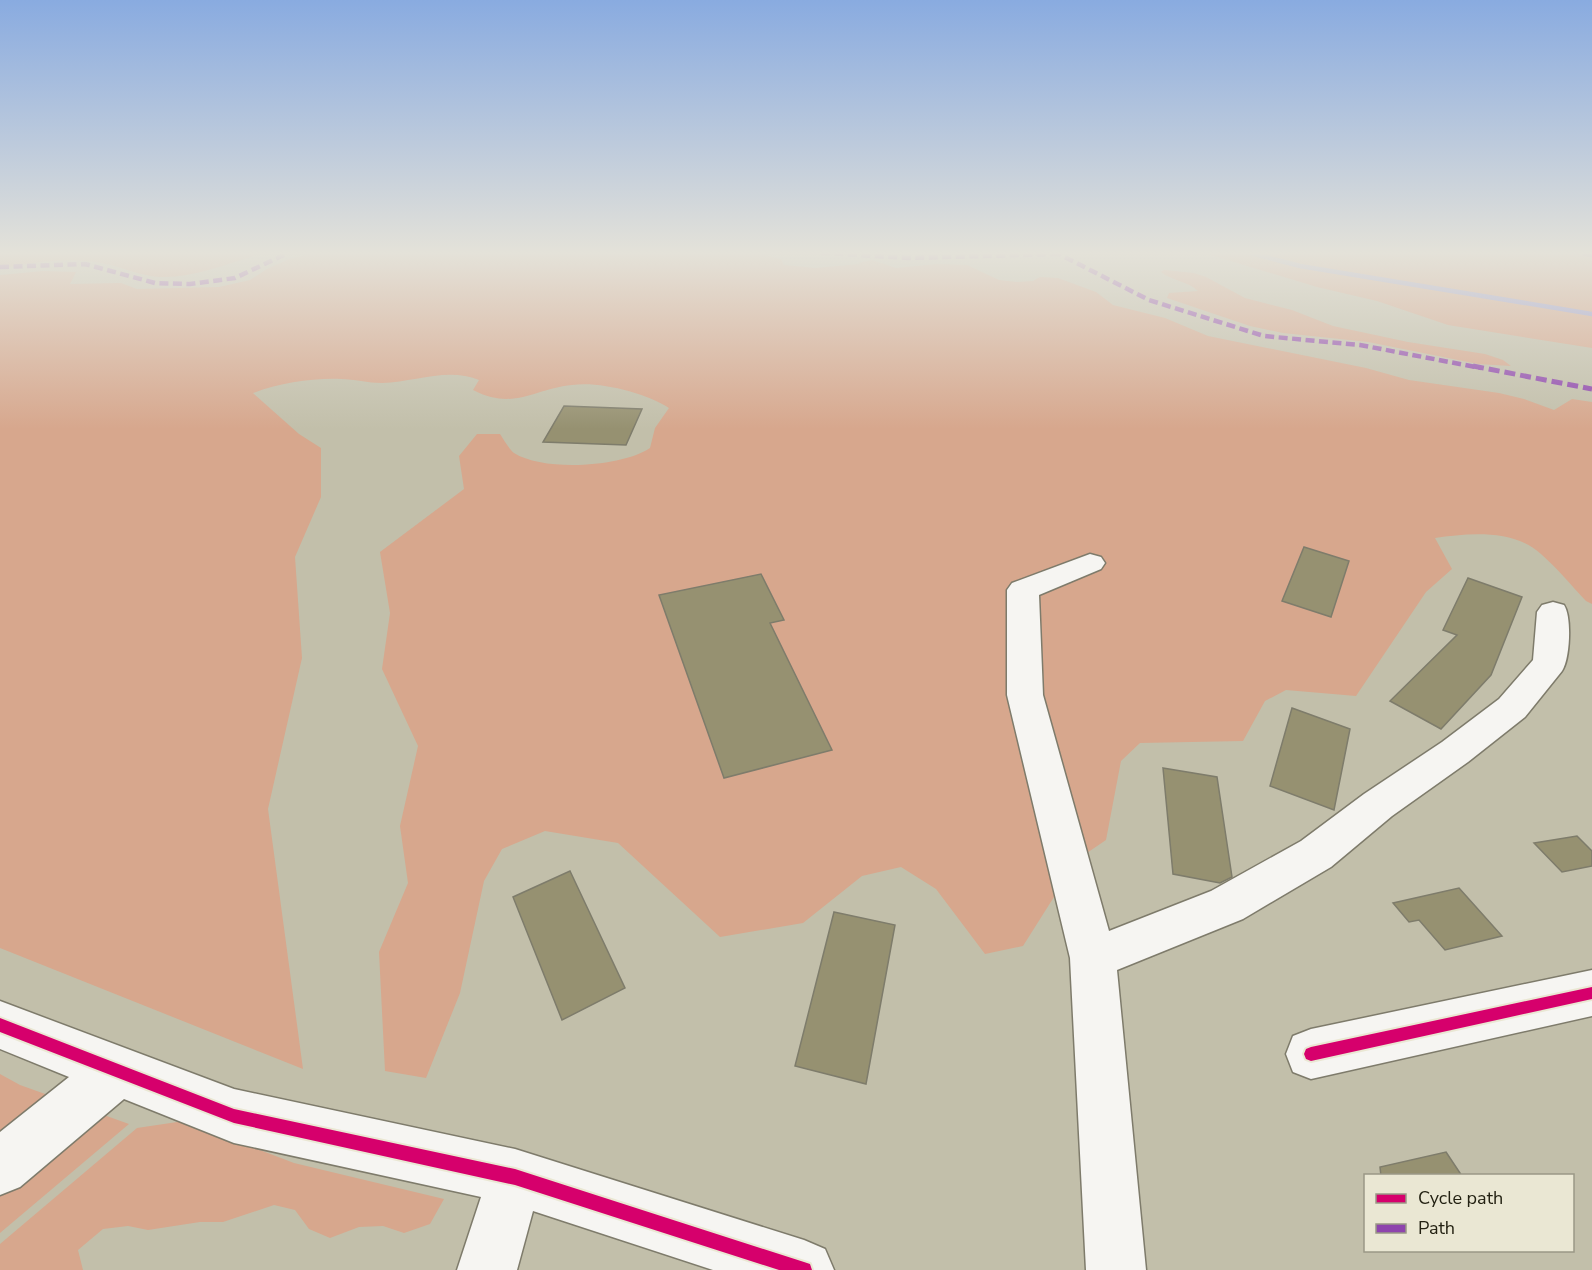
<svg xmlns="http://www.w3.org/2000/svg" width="1592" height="1270" font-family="'Nunito Sans',sans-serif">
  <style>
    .green { fill: #d7a78d }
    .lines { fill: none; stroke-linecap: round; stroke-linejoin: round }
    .stream { stroke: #9b9dd4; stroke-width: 4.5 }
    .building { fill: #969171; stroke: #7e7c6b; stroke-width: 1.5 }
    .minor-casing { stroke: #7e7b6b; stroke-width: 3 }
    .minor { fill: #f6f5f2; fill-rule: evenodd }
    .quiet-far1 { stroke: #8e44ad; stroke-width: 4.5; stroke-dasharray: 9 4.5; stroke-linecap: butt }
    .quiet { stroke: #8e44ad; stroke-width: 5; stroke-dasharray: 11 5; stroke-linecap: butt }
    .cycleway-casing { stroke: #eae7d3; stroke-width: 4 }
    .cycleway { fill: #d6006c; fill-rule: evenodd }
  </style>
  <rect width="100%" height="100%" fill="#c2bfaa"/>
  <!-- green -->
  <path class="green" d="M0,251H259L254,256C223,265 192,278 160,277C140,276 120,266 101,263C68,257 33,262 0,269Z
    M325,251H749L781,259L784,265L815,268L861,264L858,263L872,260L896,268L938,264L967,265L999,280L1017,282L1033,281L1040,277L1058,278L1096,292L1113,305L1165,318L1208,336L1366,368L1409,380L1499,393L1524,399L1554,410L1572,399L1592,402V604L1586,601C1571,585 1557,568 1541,554C1514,529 1469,533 1435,538L1452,569L1426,592L1356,696L1286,690L1265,701L1243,741L1140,743L1121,761L1106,840L1078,859L1023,946L985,954L936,889L901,867L862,876L803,923L720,937L618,843L545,831L502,849L484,881L460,993L426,1078L385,1071L379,952L408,883L400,826L418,746L382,669L390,613L380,552L464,489L459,456L477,434H500C504,440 509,449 514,453C544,472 622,467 650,448L655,428L669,408C646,393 600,381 572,385C533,389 514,411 473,390L479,380C448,367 415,382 382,383C368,383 354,379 341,379C311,378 281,383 253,393L299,434L321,448V497L295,557L302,658L268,809L303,1069L0,948V275L43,271L76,272L70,284L121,283L137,289L219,287L250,280L267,269L289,259Z
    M1592,251V348L1448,325L1377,301L1317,287L1201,252Z
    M1164,270L1194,273L1206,277L1245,298L1292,310L1333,326L1408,342L1485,354L1503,360L1511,366L1478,364L1368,342L1283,333L1250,326L1167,298L1169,293L1198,291C1188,281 1172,281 1161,272Z
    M0,1074L20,1085L129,1124L0,1233Z
    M184,1121L294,1163L444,1199L430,1224L404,1233L383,1226L359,1227L330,1238L309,1229L295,1210L274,1205L223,1222H200L148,1230L128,1226L103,1229L78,1250L83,1270H0V1244L137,1128Z"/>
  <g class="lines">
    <!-- stream -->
    <path class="stream" d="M1243,251L1300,266L1592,314"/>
  </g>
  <!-- building -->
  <path class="building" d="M564,406L642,409L626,445L543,442Z
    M1304,547L1349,561L1331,617L1282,601Z
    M761,574L784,620L770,623L832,750L724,778L659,595Z
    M1468,578L1522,597L1491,675L1441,729L1390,701L1457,635L1443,630Z
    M1292,708L1350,729L1334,810L1270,786Z
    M1163,768L1217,777L1232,877L1220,883L1173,874Z
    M1577,836L1592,851V866L1562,872L1534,843Z
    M570,871L625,988L562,1020L513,897Z
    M1459,888L1502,936L1445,950L1419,920L1409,922L1393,903Z
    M834,912L895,925L866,1084L795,1066Z
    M1446,1152L1462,1176H1381L1380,1167Z"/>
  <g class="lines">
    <defs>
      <path id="minor" d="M1090,554L1101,557L1105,563L1101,569L1039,595L1043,695L1109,931L1211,891L1301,841L1364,794L1442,742L1499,699L1533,660L1537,612L1542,605L1553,602L1564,605C1572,617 1570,659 1562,671L1525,717L1468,762L1392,816L1331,867L1243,919L1117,970L1146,1270H1086L1070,958L1007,695V590L1012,583Z
        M1592,970V1016L1311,1079L1293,1072L1286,1054L1293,1036L1311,1029Z
        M0,1001L234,1089L515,1149L804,1240L825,1249L834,1270H713L533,1211L517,1270H457L481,1197L234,1143L124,1099L20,1187L0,1195V1132L69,1077L0,1049Z"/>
    </defs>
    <!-- minor casing -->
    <use href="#minor" class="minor-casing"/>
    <!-- minor -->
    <use href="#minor" class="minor"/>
    <!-- quiet-far1 -->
    <path class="quiet-far1" d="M794,251L908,258L1058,254
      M1053,251L1149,300L1264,336L1360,345L1481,368
      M1570,251L1592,255
      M0,267L85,264L155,283L190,284L235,278L292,251"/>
    <!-- quiet -->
    <path class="quiet" d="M1473,366L1592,389"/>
    <defs>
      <path id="cycleway" d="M1592,987V999L1311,1061L1306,1059L1304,1054L1306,1049L1311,1047Z
        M0,1018L234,1109L515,1169L804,1262L810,1264L812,1270H779L515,1185L234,1123L0,1032Z"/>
    </defs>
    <!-- cycleway casing -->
    <use href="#cycleway" class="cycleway-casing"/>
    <!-- cycleway -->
    <use href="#cycleway" class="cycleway"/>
  </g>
  <!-- sky -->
  <linearGradient id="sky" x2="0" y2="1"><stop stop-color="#89abe0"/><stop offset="0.59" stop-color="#e4e2d9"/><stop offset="1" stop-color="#e4e2d9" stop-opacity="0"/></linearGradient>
  <rect width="1592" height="429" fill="url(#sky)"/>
  <!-- legend -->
  <rect x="1364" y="1174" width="210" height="78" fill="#eae7d3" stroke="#9a9886" stroke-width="1.5"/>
  <rect x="1376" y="1194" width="30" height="9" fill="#d6006c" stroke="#9a9886" stroke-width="1.5"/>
  <text x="1418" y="1204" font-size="18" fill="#232112">Cycle path</text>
  <rect x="1376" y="1224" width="30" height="9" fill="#8e44ad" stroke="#9a9886" stroke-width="1.5"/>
  <text x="1418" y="1234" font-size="18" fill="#232112">Path</text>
</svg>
